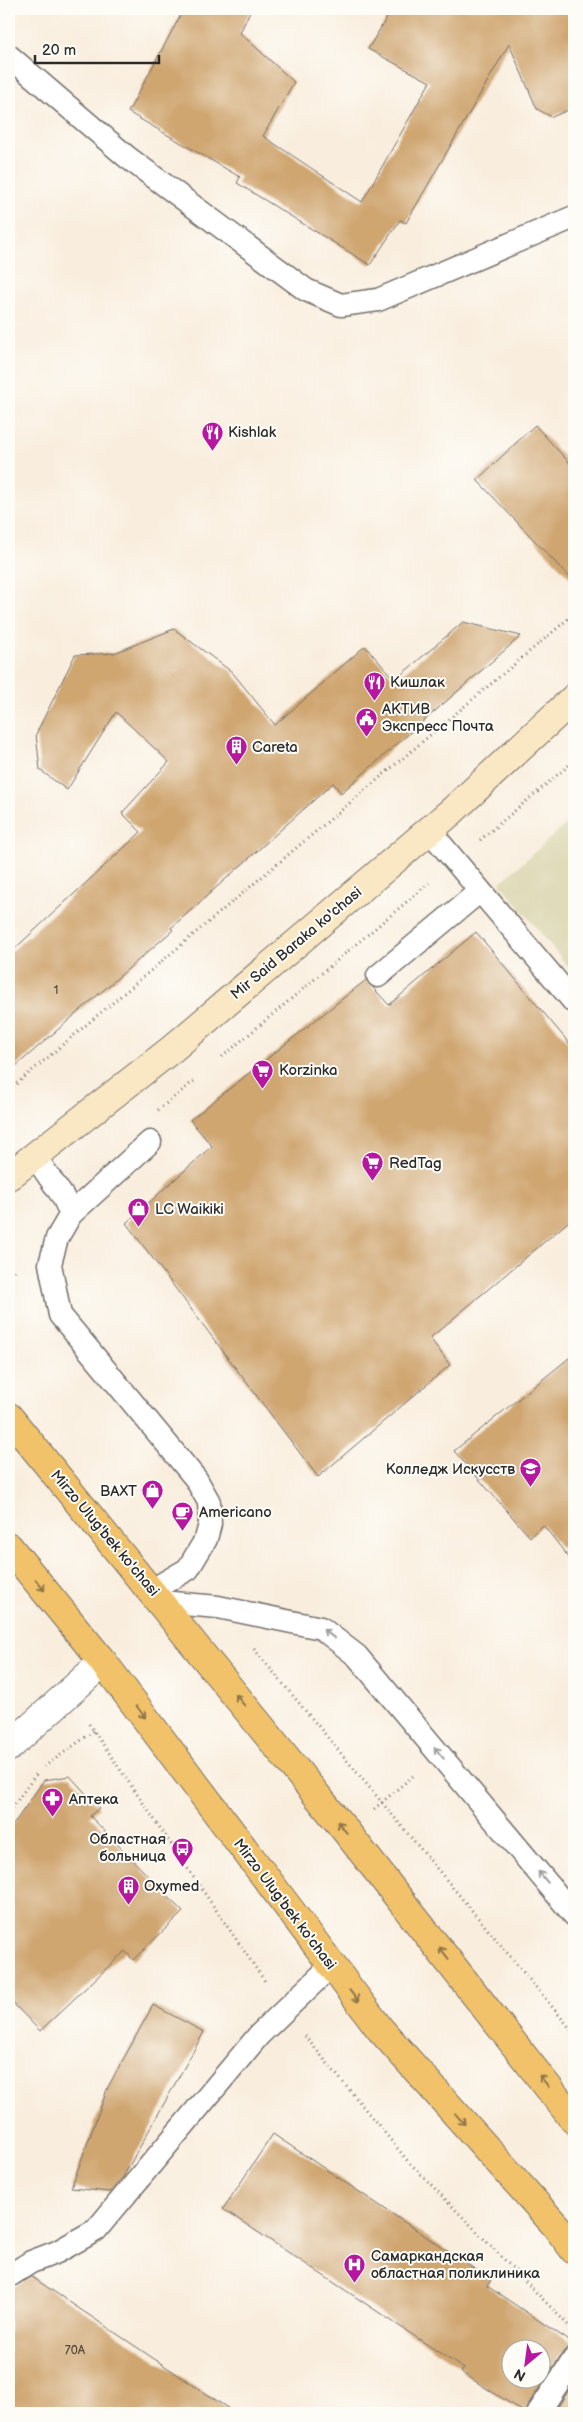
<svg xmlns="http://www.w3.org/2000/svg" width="583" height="2422" font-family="'Balsamiq Sans',sans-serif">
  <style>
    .built { fill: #e0dcbb }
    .building { fill: #cfa570; fill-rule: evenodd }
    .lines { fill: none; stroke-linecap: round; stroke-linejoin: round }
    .lane-casing { stroke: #736f6a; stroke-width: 25 }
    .street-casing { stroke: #736f6a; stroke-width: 30 }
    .secondary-casing { stroke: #736f6a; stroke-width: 30 }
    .primary-casing { stroke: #736f6a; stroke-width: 30 }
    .path { stroke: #736f6a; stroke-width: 3; stroke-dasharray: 1 4; stroke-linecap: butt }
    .lane { stroke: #fff; stroke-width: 22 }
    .street { stroke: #fff; stroke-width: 28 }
    .secondary { stroke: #fae7c3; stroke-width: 28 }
    .primary { stroke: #f2c26a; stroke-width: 28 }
    .oneway { stroke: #8e764a }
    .oneway2 { stroke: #a0a0a0 }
    .labels { text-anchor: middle; stroke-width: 4; stroke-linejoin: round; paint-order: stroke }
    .number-label { font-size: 12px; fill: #544a3c }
    .poi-label { font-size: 15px; fill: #2b2b2b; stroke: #fdfcf7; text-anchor: start }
    .street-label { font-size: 15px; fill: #2b2b2b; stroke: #fdfcf7 }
  </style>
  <rect width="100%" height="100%" fill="#fdfcf7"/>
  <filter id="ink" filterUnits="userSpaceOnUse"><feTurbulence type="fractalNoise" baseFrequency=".02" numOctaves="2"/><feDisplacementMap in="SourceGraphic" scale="10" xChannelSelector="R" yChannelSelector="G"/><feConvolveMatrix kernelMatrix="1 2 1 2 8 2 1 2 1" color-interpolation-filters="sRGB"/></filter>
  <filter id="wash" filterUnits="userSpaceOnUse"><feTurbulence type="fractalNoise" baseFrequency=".0096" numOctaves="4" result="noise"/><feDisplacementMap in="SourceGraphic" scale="20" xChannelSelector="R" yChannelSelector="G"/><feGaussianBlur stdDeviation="1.12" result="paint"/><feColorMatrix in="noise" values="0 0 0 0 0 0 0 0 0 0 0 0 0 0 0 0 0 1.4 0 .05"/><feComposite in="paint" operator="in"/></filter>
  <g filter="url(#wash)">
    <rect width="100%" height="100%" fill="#f9eede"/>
    <!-- built -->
    <path class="built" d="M574,817V974L500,883Z"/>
    <g id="blocks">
      <!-- building -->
      <path class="building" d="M184,9H251L240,33L294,82L263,136L362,202L430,82L368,49L392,9H574V99L568,110L552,117L537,109L509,44L406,223L400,220L370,265L237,183L240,177L128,112Z
        M535,425L574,468V582L477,480Z
        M463,622L521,636L341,793L333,783L171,928L173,930L9,1072V954L141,832L122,813L169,762L116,712L67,790L40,770L36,734L75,655L114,653L174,629L232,672L275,725L365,646L395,680Z
        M476,932L574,1049V1217L430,1338L450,1365L318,1477L126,1223L212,1146L190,1120L366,980L389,1005Z
        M574,1354V1564L543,1525L530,1537L454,1451Z
        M70,1776L99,1808L90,1816L183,1912L133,1960L125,1951L40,2031L9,1999V1831L44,1780Z
        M153,2005L204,2032L123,2177L110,2192L71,2188L108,2087Z
        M273,2134L491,2280L487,2286L574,2344L563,2352L527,2406L525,2413L461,2372L464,2369L223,2209ZM510,2350H540V2380H510Z
        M32,2277L235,2413H9V2289Z
        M574,2382V2413H554Z"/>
    </g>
  </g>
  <g filter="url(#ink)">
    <use href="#blocks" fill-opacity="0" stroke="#736f6a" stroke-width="1"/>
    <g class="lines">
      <defs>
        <path id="lane" d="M9,56L127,157L306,290L341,305L378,300L574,217
          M429,830L574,1002
          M378,976L480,891
          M150,1142L71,1214L57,1238L50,1264L60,1315L196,1479L209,1502L210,1524L206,1539L188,1569L152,1590
          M34,1155L63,1197L71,1214
          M161,1602L218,1607L321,1628L357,1656L574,1915
          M9,2276L31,2262L57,2252L96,2230L259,2035L331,1966
          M538,2413L574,2359"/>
        <path id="street" d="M9,1747L103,1662"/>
        <path id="secondary" d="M9,1176L172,1049L452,811L574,698"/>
        <path id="primary" d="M9,1417L345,1830L574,2120
          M9,1547L103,1662L380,2029L556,2226L574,2250"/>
      </defs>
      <!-- lane casing -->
      <use href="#lane" class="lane-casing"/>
      <!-- street casing -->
      <use href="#street" class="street-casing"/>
      <!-- secondary casing -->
      <use href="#secondary" class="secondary-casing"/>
      <!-- primary casing -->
      <use href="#primary" class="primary-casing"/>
      <!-- path -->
      <path class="path" d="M480,840L574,761
        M222,1057L429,883
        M9,1090L574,614
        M158,1110L194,1081
        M9,1280L16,1268
        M254,1649L574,2033
        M89,1724L266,1983
        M44,1767L94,1731
        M374,1809L413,1776
        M9,1812L37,1773
        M305,2036L407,2160L570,2327"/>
      <!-- lane -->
      <use href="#lane" class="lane"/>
      <!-- street -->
      <use href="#street" class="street"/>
      <!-- secondary -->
      <use href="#secondary" class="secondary"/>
      <!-- primary -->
      <use href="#primary" class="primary"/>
    </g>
    <!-- one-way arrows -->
    <defs><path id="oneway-shaft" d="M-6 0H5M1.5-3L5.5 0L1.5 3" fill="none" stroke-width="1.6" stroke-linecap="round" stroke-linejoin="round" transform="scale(1.25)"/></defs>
    <g class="oneway">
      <use href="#oneway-shaft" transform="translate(40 1585) rotate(51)"/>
      <use href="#oneway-shaft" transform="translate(240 1700) rotate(-129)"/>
      <use href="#oneway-shaft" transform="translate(141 1712) rotate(53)"/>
      <use href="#oneway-shaft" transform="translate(342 1827) rotate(-129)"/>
      <use href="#oneway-shaft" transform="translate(444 1953) rotate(-128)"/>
      <use href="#oneway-shaft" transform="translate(354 1996) rotate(52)"/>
      <use href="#oneway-shaft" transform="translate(544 2081) rotate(-128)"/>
      <use href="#oneway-shaft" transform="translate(460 2119) rotate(48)"/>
    </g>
    <g class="oneway2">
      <use href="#oneway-shaft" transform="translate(329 1634) rotate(-142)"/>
      <use href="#oneway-shaft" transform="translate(439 1753) rotate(-130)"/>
      <use href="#oneway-shaft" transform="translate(543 1877) rotate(-130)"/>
    </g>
  </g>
  <!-- icons -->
  <defs>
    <symbol id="restaurant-pin" viewBox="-11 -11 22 30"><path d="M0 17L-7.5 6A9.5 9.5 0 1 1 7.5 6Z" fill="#b5179e" stroke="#fdfcf7"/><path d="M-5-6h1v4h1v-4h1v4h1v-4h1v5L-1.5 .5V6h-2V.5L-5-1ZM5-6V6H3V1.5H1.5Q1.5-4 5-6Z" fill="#fff"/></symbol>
    <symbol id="civic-pin" viewBox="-11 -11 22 30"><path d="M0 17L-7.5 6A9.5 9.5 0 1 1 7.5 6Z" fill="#b5179e" stroke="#fdfcf7"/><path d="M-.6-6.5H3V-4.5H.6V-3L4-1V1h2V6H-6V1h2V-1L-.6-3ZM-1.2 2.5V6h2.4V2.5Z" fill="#fff"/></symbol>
    <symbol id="building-pin" viewBox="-11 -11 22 30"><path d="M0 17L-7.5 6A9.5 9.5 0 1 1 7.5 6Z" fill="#b5179e" stroke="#fdfcf7"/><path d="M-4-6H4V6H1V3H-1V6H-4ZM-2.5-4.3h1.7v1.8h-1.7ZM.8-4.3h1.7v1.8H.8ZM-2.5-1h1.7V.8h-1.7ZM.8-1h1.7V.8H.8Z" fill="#fff"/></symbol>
    <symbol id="supermarket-pin" viewBox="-11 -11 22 30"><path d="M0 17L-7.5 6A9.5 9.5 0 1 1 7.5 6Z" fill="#b5179e" stroke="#fdfcf7"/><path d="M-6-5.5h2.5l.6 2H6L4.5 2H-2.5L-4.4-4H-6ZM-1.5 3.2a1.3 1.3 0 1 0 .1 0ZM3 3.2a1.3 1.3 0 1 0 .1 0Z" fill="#fff"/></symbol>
    <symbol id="shop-pin" viewBox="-11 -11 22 30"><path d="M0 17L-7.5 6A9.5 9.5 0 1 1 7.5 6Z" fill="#b5179e" stroke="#fdfcf7"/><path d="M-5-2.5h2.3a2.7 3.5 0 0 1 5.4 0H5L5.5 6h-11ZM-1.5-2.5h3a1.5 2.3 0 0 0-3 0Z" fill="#fff"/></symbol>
    <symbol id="university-pin" viewBox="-11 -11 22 30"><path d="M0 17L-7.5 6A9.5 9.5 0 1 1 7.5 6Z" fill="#b5179e" stroke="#fdfcf7"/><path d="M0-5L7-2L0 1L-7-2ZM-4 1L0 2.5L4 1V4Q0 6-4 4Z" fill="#fff"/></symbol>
    <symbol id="cafe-pin" viewBox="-11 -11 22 30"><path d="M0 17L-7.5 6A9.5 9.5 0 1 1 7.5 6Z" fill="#b5179e" stroke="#fdfcf7"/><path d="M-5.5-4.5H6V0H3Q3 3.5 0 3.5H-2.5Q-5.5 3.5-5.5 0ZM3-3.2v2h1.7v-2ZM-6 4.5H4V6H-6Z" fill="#fff"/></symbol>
    <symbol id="pharmacy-pin" viewBox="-11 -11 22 30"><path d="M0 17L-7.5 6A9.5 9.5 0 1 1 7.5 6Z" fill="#b5179e" stroke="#fdfcf7"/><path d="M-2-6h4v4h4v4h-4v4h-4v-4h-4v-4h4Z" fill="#fff"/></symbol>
    <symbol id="bus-pin" viewBox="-11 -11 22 30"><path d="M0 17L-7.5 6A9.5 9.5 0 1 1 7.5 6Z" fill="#b5179e" stroke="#fdfcf7"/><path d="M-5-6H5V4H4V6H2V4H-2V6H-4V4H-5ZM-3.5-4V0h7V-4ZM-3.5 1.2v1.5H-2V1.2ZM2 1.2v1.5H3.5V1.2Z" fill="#fff"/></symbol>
    <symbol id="hospital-pin" viewBox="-11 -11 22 30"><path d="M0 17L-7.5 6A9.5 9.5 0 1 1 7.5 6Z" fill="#b5179e" stroke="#fdfcf7"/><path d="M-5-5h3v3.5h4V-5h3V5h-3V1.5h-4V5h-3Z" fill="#fff"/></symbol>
  </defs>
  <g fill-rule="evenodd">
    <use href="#restaurant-pin" x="200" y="420" width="25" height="34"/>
    <use href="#restaurant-pin" x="362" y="670" width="25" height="34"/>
    <use href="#civic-pin" x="354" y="706" width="25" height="34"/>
    <use href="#building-pin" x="224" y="734" width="25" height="34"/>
    <use href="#supermarket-pin" x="250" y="1058" width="25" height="34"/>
    <use href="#supermarket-pin" x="360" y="1150" width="25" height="34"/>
    <use href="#shop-pin" x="126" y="1196" width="25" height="34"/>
    <use href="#university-pin" x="518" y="1456" width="25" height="34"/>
    <use href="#shop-pin" x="140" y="1478" width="25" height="34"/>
    <use href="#cafe-pin" x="170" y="1500" width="25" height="34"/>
    <use href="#pharmacy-pin" x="40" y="1786" width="25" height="34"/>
    <use href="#bus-pin" x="170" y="1836" width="25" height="34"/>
    <use href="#building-pin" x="116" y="1874" width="25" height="34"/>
    <use href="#hospital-pin" x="342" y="2252" width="25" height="34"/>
  </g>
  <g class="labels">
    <!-- number labels -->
    <g class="number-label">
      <text x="56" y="994">1</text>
      <text x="75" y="2354">70A</text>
    </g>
    <!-- poi labels -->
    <g class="poi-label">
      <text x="228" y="437">Kishlak</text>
      <text x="390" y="687">Кишлак</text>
      <text x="382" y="714">АКТИВ<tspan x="382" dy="17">Экспресс Почта</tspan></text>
      <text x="252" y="752">Careta</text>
      <text x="279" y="1075">Korzinka</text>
      <text x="389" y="1168">RedTag</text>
      <text x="155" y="1214">LC Waikiki</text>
      <text x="515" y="1474" text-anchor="end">Колледж Искусств</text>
      <text x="137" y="1496" text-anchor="end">BAXT</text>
      <text x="199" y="1517">Americano</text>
      <text x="69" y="1804">Аптека</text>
      <text x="166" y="1844" text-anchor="end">Областная<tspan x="166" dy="17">больница</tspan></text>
      <text x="144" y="1891">Oxymed</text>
      <text x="371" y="2261">Самаркандская<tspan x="371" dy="17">областная поликлиника</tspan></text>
    </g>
    <!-- street labels -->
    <g class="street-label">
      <text transform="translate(296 943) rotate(-40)" y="5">Mir Said Baraka ko'chasi</text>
      <text transform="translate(105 1533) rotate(50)" y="5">Mirzo Ulug'bek ko'chasi</text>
      <text transform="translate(285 1904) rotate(53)" y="5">Mirzo Ulug'bek ko'chasi</text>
    </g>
  </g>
  <!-- margin -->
  <rect width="583" height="2422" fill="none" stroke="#fdfcf7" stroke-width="30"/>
  <!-- north arrow -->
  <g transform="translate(526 2364) rotate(209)"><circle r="24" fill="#fdfcf7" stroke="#a9a8a5"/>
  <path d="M0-4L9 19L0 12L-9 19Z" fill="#b5179e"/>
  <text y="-8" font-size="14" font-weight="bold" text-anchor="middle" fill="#2b2b2b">N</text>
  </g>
  <!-- scale -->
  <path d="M35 55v8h124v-8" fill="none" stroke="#2b2b2b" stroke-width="2.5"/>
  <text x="42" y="55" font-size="15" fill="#2b2b2b" stroke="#fdfcf7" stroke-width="4" paint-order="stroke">20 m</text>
</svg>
